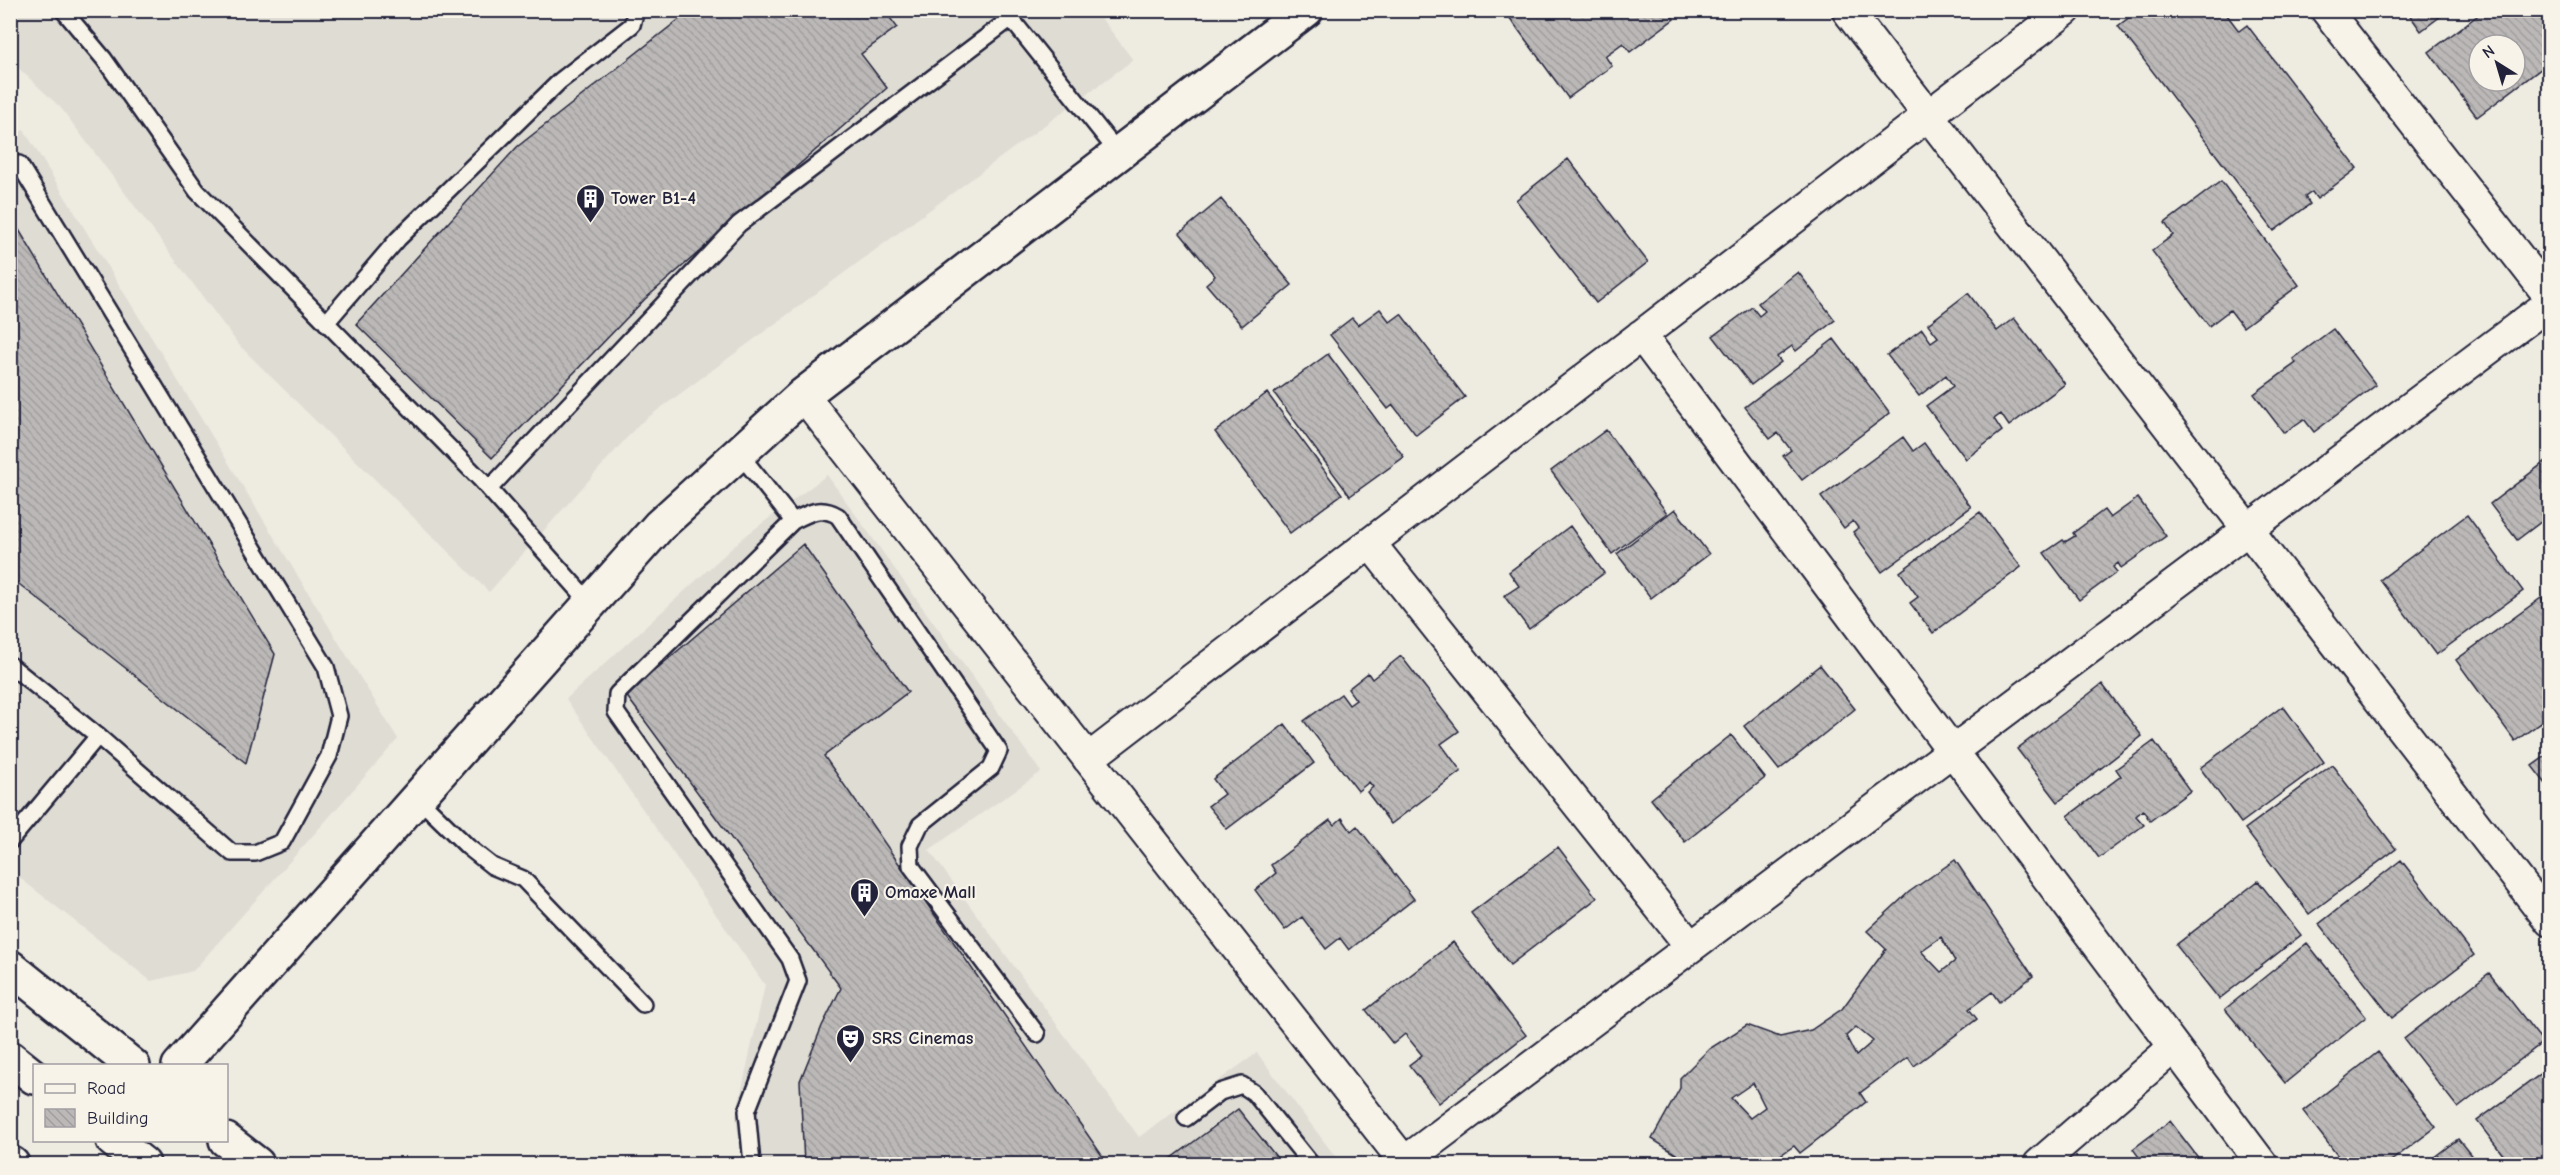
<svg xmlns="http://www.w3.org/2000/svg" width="2560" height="1175" font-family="'Comic Neue',sans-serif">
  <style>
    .built { fill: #dfdcd4 }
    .building { fill: url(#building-back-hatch); stroke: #22223b; stroke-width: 1.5; fill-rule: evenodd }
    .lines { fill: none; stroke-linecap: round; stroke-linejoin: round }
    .service-casing { stroke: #22223b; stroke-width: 20 }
    .minor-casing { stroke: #22223b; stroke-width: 34 }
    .tertiary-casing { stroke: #22223b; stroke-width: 38 }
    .secondary-casing { stroke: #22223b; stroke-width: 38 }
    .trunk-casing { stroke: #22223b; stroke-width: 38 }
    .service { stroke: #f7f3e8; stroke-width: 15 }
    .minor { stroke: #f7f3e8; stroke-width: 30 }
    .tertiary { stroke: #f7f3e8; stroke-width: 33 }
    .secondary { stroke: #f7f3e8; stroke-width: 33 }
    .trunk { stroke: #f7f3e8; stroke-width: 33 }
    .labels { text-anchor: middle; stroke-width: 4.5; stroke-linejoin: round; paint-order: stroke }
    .poi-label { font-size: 18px; font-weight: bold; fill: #22223b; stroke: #f7f3e8; text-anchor: start }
  </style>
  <defs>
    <pattern id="building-back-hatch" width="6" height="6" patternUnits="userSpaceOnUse" patternTransform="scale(1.5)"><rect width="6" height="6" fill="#bbb8b7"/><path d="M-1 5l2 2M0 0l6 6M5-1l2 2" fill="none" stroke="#a09e9e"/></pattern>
  </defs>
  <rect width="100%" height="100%" fill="#eeebe1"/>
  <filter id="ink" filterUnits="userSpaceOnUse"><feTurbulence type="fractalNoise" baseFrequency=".0167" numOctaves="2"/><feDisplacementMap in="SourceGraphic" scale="12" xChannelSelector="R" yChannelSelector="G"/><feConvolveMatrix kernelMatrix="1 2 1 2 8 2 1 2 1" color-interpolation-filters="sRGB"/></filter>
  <g filter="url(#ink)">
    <!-- built -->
    <path class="built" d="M1095,10L1133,60L639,424L489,592L239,345L61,108L11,61L10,11Z
      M24,130L398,739L193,971L151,981L11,871L10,136Z
      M827,475L1041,772L929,850L1139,1137L1257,1053L1341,1164H742L736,1116L765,985L566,699L744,537Z"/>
    <!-- building -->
    <path class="building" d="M691,10H884L897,27L861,54L887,88L645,299L492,458L356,324L517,147Z
      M1504,10H1668L1674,19L1630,52L1623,43L1605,56L1612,66L1568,98Z
      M2139,10H2233L2227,15L2239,31L2247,25L2357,168L2317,199L2312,192L2305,197L2310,204L2274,231L2118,26Z
      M2406,10H2449L2421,31Z
      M2485,10H2543L2550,20V62L2477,117L2429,52ZM2479,45H2515V81H2479Z
      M1568,159L1648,262L1596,303L1516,200Z
      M2221,181L2299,285L2243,327L2230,310L2209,326L2152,251L2173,235L2165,223Z
      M1221,199L1292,285L1242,326L1206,284L1215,276L1180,233Z
      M10,215L275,654L246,763L10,577Z
      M1798,272L1835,320L1796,351L1792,346L1777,357L1781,362L1751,385L1713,336L1752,307L1759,316L1765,311L1758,303Z
      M1968,293L1997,331L2014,318L2065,384L2009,426L2001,414L1994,419L2002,431L1966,459L1926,406L1953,386L1946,375L1919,396L1887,355L1922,329L1931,342L1938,337L1928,324Z
      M1380,309L1390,322L1401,314L1465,397L1416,435L1393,405L1388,409L1330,335L1352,318L1358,325Z
      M2333,329L2376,385L2314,432L2304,419L2284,433L2254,394L2296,363L2293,359Z
      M1834,339L1890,413L1802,480L1783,456L1791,450L1778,433L1770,439L1745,407Z
      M1328,354L1404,457L1350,496L1274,393Z
      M1267,393L1342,494L1290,533L1215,432Z
      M1606,430L1667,513L1612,554L1551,471Z
      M1903,437L1913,451L1924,443L1971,507L1882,572L1853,532L1858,528L1853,521L1844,528L1821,497Z
      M2550,458V515L2517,540L2490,504Z
      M2138,498L2166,536L2121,568L2118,563L2113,567L2117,572L2079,600L2044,553L2063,540L2065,542L2075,536L2073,533L2104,510L2110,518Z
      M1675,509L1709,554L1651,598L1617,554Z
      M1980,512L2021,567L1933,633L1910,603L1918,597L1900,572Z
      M2467,515L2523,591L2436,655L2380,580Z
      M1570,526L1604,573L1529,629L1504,596L1519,586L1509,572Z
      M803,544L908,692L824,756L1108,1164H804L800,1081L822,1026L841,988L626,695Z
      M2541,598L2550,609V716L2515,741L2456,660Z
      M1401,656L1459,731L1441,744L1461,771L1391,824L1367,792L1373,787L1369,782L1358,791L1304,721L1341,694L1349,705L1356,700L1348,689L1368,673L1372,679Z
      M1820,665L1855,709L1779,770L1744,726Z
      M2102,684L2142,736L2058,802L2017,749Z
      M2283,706L2324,762L2241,823L2200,768Z
      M1285,724L1314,763L1227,829L1208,806L1224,794L1213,779Z
      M1731,735L1765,778L1685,842L1651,799Z
      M2154,741L2190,791L2150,821L2143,810L2136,816L2144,825L2099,858L2068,816L2121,776L2116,769Z
      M2550,753V789L2532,766Z
      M2332,765L2396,849L2309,914L2245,829Z
      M1342,818L1351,831L1357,826L1414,899L1349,950L1340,938L1326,949L1302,917L1285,930L1255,890L1276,873L1271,865L1330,820L1334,825Z
      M1558,847L1597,898L1510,965L1471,913Z
      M1955,860L2033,976L1999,1002L1992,992L1969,1009L1977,1019L1914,1066L1908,1057L1860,1093L1866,1102L1800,1153L1794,1146L1767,1164H1687L1684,1159L1652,1139L1680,1088V1078L1709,1049L1747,1025L1780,1037L1811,1030L1842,1009L1886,949L1867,931L1909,892ZM1941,937L1955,961L1941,972L1921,951ZM1856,1027L1873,1041L1856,1056L1846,1036ZM1753,1083L1765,1107L1750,1118L1731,1098Z
      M2401,860L2474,955L2392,1018L2319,924Z
      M2258,881L2301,935L2219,999L2176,945Z
      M1453,942L1526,1035L1439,1103L1409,1065L1422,1055L1405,1034L1393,1044L1366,1010Z
      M2307,943L2366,1017L2285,1083L2225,1009Z
      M2489,973L2543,1042L2458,1108L2404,1039Z
      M2378,1052L2436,1127L2387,1164H2344L2303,1111Z
      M2550,1067V1164H2510L2477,1121Z
      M1238,1109L1282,1164H1164Z
      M2170,1121L2203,1164H2144L2133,1149Z
      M2458,1139L2478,1164H2425Z"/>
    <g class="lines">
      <defs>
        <path id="service" d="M63,10L104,59L197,191L481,480L591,604
          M1004,10L1119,154
          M10,168L19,164L326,667L339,716L329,756L282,842L255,853H232L98,736L10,665
          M326,323L398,239L560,81L632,25L636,10
          M739,453L793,521
          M489,489L739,224L1010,19
          M418,798L468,847L492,866L523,879L643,1004
          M10,841L98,736
          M1186,1118L1220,1092L1242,1085L1254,1093L1311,1164
          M752,1164L747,1111L798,981L790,959L616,712L617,694L793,521C810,512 821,506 838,516L999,751L991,768L920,825L910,846L911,866L1037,1034"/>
        <path id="minor" d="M1847,10L2550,921
          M2326,10L2550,297
          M1641,335L2262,1164
          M803,395L1406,1164
          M1370,543L1691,947
          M1088,759L2066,10
          M1404,1162L2550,303
          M2039,1164L2174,1047"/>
        <path id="tertiary" d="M179,1066L659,526L803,395L1306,10"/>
        <path id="secondary" d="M10,967L133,1066
          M226,1140L257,1164"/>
        <path id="trunk" d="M10,1058L34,1077
          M113,1140L143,1164
          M10,1163L12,1164"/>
      </defs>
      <!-- service casing -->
      <use href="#service" class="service-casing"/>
      <!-- minor casing -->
      <use href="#minor" class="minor-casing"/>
      <!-- tertiary casing -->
      <use href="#tertiary" class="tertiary-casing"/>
      <!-- secondary casing -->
      <use href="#secondary" class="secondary-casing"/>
      <!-- trunk casing -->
      <use href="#trunk" class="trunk-casing"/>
      <!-- service -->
      <use href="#service" class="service"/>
      <!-- minor -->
      <use href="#minor" class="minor"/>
      <!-- tertiary -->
      <use href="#tertiary" class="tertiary"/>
      <!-- secondary -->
      <use href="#secondary" class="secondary"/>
      <!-- trunk -->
      <use href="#trunk" class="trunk"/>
    </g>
  </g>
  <!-- icons -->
  <defs>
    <symbol id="building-pin" viewBox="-11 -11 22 30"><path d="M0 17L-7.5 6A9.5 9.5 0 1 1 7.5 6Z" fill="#22223b" stroke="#f7f3e8"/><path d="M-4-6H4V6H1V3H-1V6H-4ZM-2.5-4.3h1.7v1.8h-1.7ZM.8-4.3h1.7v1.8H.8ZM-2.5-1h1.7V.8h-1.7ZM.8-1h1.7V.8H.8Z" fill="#fff"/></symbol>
    <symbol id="theatre-pin" viewBox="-11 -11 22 30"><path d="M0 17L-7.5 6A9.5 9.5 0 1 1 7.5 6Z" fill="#22223b" stroke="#f7f3e8"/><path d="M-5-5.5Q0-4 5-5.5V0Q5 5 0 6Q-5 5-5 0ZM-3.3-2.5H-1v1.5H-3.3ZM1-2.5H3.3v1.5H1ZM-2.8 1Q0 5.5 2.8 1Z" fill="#fff"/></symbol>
  </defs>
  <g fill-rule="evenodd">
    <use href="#building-pin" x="574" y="182" width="33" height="45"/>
    <use href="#building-pin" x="848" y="876" width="33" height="45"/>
    <use href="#theatre-pin" x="834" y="1022" width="33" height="45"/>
  </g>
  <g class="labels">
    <!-- poi labels -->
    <g class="poi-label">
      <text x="611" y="204">Tower B1-4</text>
      <text x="885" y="898">Omaxe Mall</text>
      <text x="872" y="1044">SRS Cinemas</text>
    </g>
  </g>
  <!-- margin -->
  <rect width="2560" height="1175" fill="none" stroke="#f7f3e8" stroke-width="36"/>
  <rect x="18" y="18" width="2524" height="1139" fill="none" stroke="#22223b" stroke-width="2" filter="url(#ink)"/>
  <!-- legend -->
  <rect x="33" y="1064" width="195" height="78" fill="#f7f3e8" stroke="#a29fa3" stroke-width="1.5"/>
  <rect x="45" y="1084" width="30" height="9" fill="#f7f3e8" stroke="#a29fa3" stroke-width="1.5"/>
  <text x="87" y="1094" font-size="18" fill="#22223b">Road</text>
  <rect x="45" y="1109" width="30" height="18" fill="url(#building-back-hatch)" stroke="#a29fa3" stroke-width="1.5"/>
  <text x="87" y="1124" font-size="18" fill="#22223b">Building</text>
  <!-- north arrow -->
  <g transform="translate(2497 63) rotate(323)"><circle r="28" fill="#f7f3e8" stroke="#a29fa3" stroke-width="1.5"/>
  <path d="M0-4.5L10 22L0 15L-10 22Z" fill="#22223b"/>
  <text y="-9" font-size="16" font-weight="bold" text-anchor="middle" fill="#22223b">N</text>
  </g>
</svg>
